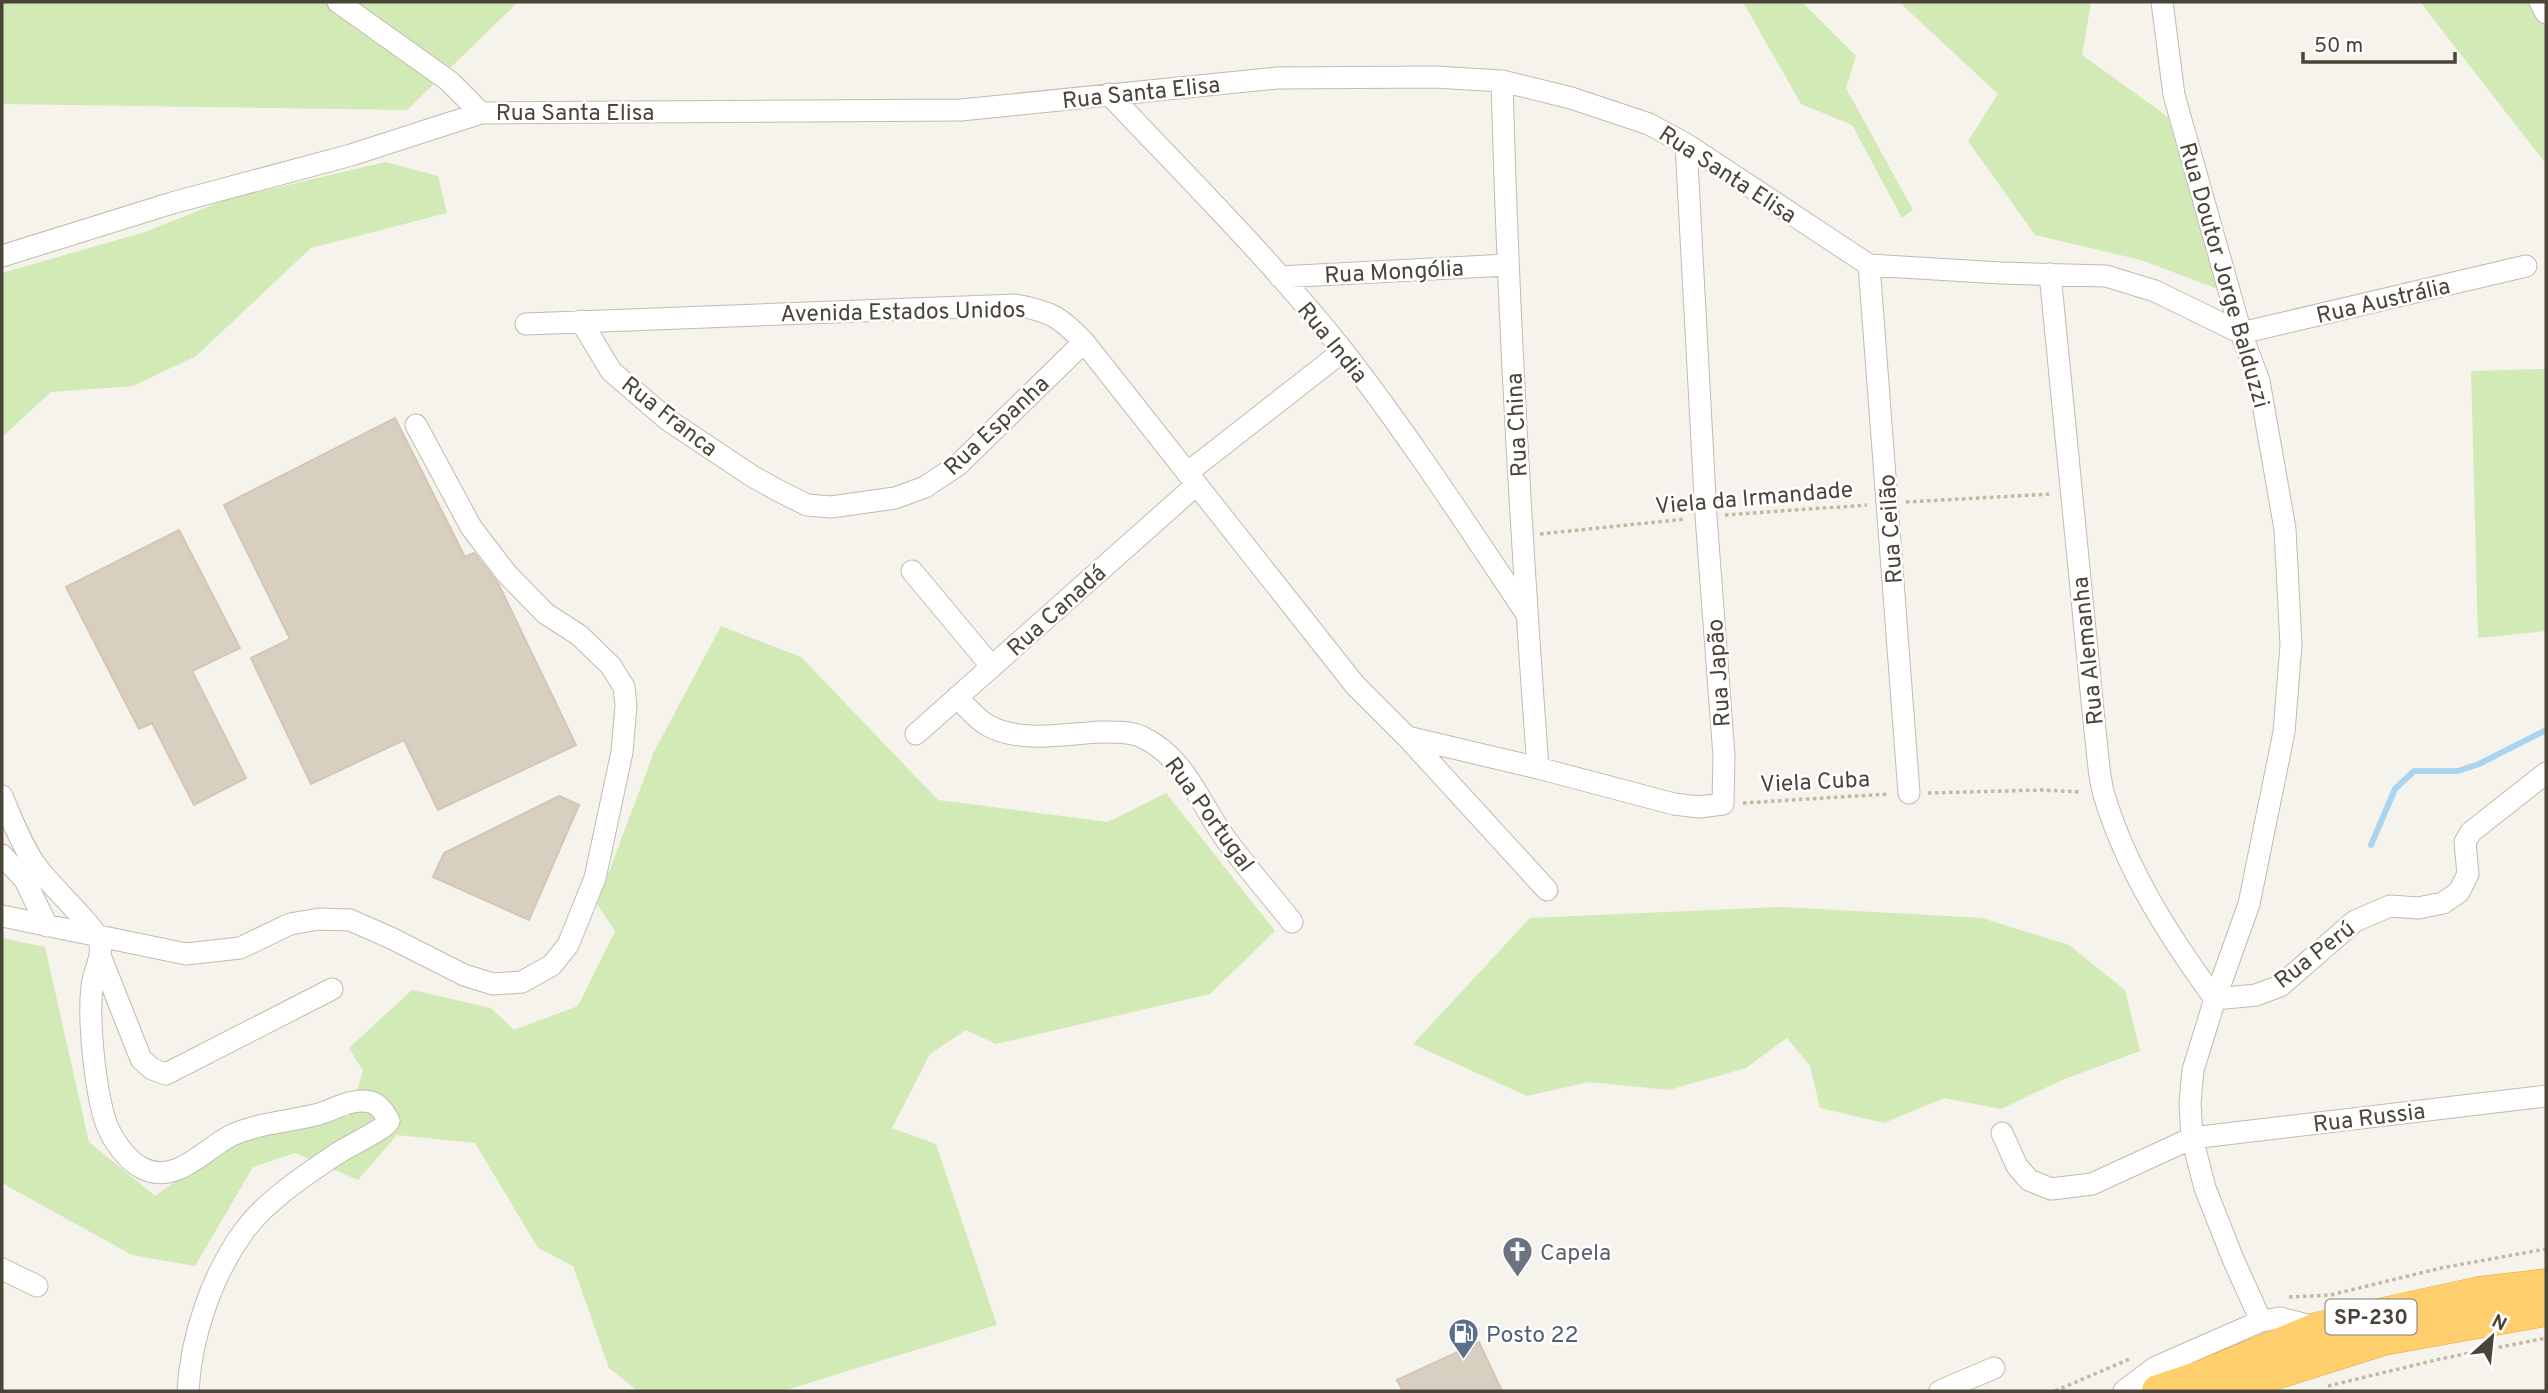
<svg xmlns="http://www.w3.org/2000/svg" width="2548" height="1393" font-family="Overpass,sans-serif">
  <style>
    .green { fill: #d2eab5 }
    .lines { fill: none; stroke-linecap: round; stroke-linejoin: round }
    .stream { stroke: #a9d4f2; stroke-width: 6 }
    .building { fill: #d8cfc1; stroke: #d3c7b4; stroke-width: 2 }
    .minor-casing { stroke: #c2bbae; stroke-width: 23 }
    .highway-casing { stroke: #e0a43c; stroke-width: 33 }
    .path { stroke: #c4b79f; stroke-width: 3.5; stroke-dasharray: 3.5 3.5; stroke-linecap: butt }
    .minor { stroke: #fff; stroke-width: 21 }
    .highway { stroke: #ffcf6e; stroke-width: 32 }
    .labels { text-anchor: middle; stroke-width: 5; stroke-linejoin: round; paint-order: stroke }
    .shield { fill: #fff; stroke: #817c74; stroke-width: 2 }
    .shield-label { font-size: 21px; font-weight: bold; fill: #4b4439 }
    .street-label { font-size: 23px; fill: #4b4439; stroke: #fff }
    .worship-label { font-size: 23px; fill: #5b616d; stroke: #fff; text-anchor: start }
    .service-label { font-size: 23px; fill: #4e5e75; stroke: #fff; text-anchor: start }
  </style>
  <rect width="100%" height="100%" fill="#f6f3ec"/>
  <!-- green -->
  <path class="green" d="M2,2H518L407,110L2,104Z
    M1743,2H1802L1856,56L1846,88L1913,210L1902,218L1852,125L1801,104Z
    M1899,2L2091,3L2082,55L2168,117L2218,289L2141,260L2035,235L1968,141L1998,94Z
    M2420,2H2546V164Z
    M385,162L438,176L447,213L311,248L196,356L133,386L51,392L2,437V273L145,232L225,200Z
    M2546,369V631L2478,638L2471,371Z
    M721,626L801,657L938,800L1108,822L1166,793L1275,931L1210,994L996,1044L966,1030L930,1054L892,1128L936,1144L997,1325L783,1391H638L609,1368L573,1266L538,1248L475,1143L397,1135L358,1180L295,1153L253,1167L195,1266L132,1255L2,1183V938L45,947L89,1142L155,1196L236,1139L349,1116L363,1071L349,1048L412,990L491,1008L514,1030L578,1006L615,931L597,904L654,752Z
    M1782,907L1982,918L2069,945L2125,990L2140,1051L2062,1080L2001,1109L1944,1098L1884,1123L1820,1108L1810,1066L1787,1038L1746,1068L1669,1090L1589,1082L1527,1096L1413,1044L1530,918Z"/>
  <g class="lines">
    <!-- stream -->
    <path class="stream" d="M2371,845L2395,789L2414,771H2458L2479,764L2546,730"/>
  </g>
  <!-- building -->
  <path class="building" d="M395,418L465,557L474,553L499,585L576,745L438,810L404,740L311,784L251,658L290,639L224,505Z
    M179,530L240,648L192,671L246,778L194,805L152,723L139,729L66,587Z
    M559,796L579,805L529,920L433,877L444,853Z
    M1479,1342L1502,1391H1403L1397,1380Z"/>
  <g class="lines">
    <defs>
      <path id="minor" d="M338,2L449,81L481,113
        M2162,2L2174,95L2241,333L2259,381L2285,529L2291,645L2284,732L2249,904L2215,999L2193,1070L2190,1103L2192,1138L2205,1188L2233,1259L2261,1321
        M2540,2L2546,13
        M1502,81C1508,310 1521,539 1538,768
        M1109,94C1188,178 1272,261 1344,352C1409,436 1467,525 1526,613
        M2,256L172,203L351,155L481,113L961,110L1277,78L1435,77L1502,81L1571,98L1649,124L1686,144L1869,265L2001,273L2106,276L2155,291L2241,333
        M1869,265L1909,793
        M2050,274L2095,731C2098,751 2098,775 2104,795C2127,871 2169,936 2215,999L2256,995L2280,986L2355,921L2390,906L2418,908L2443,903L2459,892L2468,874L2465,842L2471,832L2546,773
        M1280,277L1507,265
        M581,321L611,371L668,420L752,476L779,491L807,505L831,507L895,498L925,487L958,465L1084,342
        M526,324L1016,305C1050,311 1060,317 1084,342L1355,685L1407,737L1538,768L1674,804L1699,807L1723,804L1724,756L1706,516L1686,144
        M2241,333L2526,266
        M1187,473L1343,351
        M912,571L992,667
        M957,697C967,707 977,720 989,726C1020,743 1065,734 1100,732C1112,732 1130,731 1142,737C1185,757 1199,802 1225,838C1246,867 1270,894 1292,922
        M916,734L1195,486
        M1407,737L1547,890
        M2,796C11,818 23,848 37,867C48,883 96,928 99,940C104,957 94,969 92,986C88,1020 95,1090 106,1123C112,1139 127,1161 142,1168C176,1186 205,1148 232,1135C259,1123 287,1122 315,1115C333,1111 351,1097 371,1102C380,1105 385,1113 389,1121C383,1131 347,1146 335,1155C305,1175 266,1201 244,1231C212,1275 191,1336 188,1391
        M2,855L25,880L47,926
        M2,916L186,954L240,948L290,924L319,919L350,920L391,938L464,975L493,984L522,982L552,965L568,945L595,878L622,752L626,706L624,687L611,666L579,635L546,614L506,573L471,527L416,425
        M101,958L141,1059L152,1069L166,1074L332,989
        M2002,1133L2017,1166L2029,1180L2051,1189L2092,1184L2192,1138L2546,1096
        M2,1269L37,1286
        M1940,1391L1994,1368
        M2124,1391L2156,1367L2261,1321L2280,1318L2319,1328"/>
      <path id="highway" d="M2158,1391L2203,1376L2319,1328L2478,1293L2546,1285
        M2219,1391L2384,1339L2546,1310"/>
    </defs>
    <!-- minor casing -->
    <use href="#minor" class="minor-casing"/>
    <!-- highway casing -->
    <use href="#highway" class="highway-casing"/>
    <!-- path -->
    <path class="path" d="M1906,502L2052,494
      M1725,515L1867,505
      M1540,534L1686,519
      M1928,793L2042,790L2081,792
      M1743,803L1889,794
      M2289,1297L2330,1295L2441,1268L2546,1249V1251
      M2328,1386L2440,1359L2546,1338
      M2055,1391L2132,1358"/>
    <!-- minor -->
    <use href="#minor" class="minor"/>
    <!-- highway -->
    <use href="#highway" class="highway"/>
  </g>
  <!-- icons -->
  <defs>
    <symbol id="church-pin" viewBox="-11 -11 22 30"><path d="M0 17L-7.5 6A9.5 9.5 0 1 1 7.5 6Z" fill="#6b7280" stroke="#fff"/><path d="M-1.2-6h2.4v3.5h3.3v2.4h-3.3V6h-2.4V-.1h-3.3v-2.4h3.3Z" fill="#fff"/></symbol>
    <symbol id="fuel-pin" viewBox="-11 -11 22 30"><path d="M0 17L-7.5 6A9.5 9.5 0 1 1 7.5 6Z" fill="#5c6f8a" stroke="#fff"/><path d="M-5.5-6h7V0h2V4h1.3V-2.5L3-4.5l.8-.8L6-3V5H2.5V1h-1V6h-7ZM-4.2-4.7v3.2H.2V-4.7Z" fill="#fff"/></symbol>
  </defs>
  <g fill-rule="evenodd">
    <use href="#church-pin" x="1500" y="1234" width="35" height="47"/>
    <use href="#fuel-pin" x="1446" y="1316" width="35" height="47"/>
  </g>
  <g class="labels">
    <!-- shield labels -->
    <rect class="shield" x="2325.5" y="1299.5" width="91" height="35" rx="5"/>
    <g class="shield-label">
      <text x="2371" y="1324">SP-230</text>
    </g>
    <!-- street labels -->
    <g class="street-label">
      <text transform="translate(1141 92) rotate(-6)" y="8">Rua Santa Elisa</text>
      <text x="575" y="120">Rua Santa Elisa</text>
      <text transform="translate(1728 174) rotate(33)" y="8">Rua Santa Elisa</text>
      <text transform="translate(1394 271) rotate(-3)" y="8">Rua Mongólia</text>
      <text transform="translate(2225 275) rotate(74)" y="8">Rua Doutor Jorge Balduzzi</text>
      <text transform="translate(2383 300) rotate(-13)" y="8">Rua Austrália</text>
      <text transform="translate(903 311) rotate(-1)" y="8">Avenida Estados Unidos</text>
      <text transform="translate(1333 342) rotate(51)" y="8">Rua India</text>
      <text transform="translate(670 416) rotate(38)" y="8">Rua Franca</text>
      <text transform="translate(996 425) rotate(-43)" y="8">Rua Espanha</text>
      <text transform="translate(1516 425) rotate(-93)" y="8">Rua China</text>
      <text transform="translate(1754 497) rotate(-5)" y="8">Viela da Irmandade</text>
      <text transform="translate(1890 529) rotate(-94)" y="8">Rua Ceilão</text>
      <text transform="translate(1056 610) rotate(-42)" y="8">Rua Canadá</text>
      <text transform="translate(2087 651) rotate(-96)" y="8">Rua Alemanha</text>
      <text transform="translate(1718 673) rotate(-94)" y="8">Rua Japão</text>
      <text transform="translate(1815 781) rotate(-3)" y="8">Viela Cuba</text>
      <text transform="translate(1210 814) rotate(54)" y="8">Rua Portugal</text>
      <text transform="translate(2314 954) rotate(-38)" y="8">Rua Perú</text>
      <text transform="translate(2369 1117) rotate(-7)" y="8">Rua Russia</text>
    </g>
    <!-- worship labels -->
    <g class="worship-label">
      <text x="1540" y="1260">Capela</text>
    </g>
    <!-- service labels -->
    <g class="service-label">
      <text x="1486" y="1342">Posto 22</text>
    </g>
  </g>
  <!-- border -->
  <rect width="2548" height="1393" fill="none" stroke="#4b4439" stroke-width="7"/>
  <!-- north arrow -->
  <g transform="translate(2492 1337) rotate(27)" stroke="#ffffff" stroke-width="5" paint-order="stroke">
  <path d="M0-5L12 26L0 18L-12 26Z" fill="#4b4439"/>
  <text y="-10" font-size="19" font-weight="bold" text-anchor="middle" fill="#4b4439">N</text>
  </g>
  <!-- scale -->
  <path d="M2303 52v10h152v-10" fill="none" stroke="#4b4439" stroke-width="3.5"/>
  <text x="2314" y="52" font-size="21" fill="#4b4439" stroke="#ffffff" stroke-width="5" paint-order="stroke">50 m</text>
</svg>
